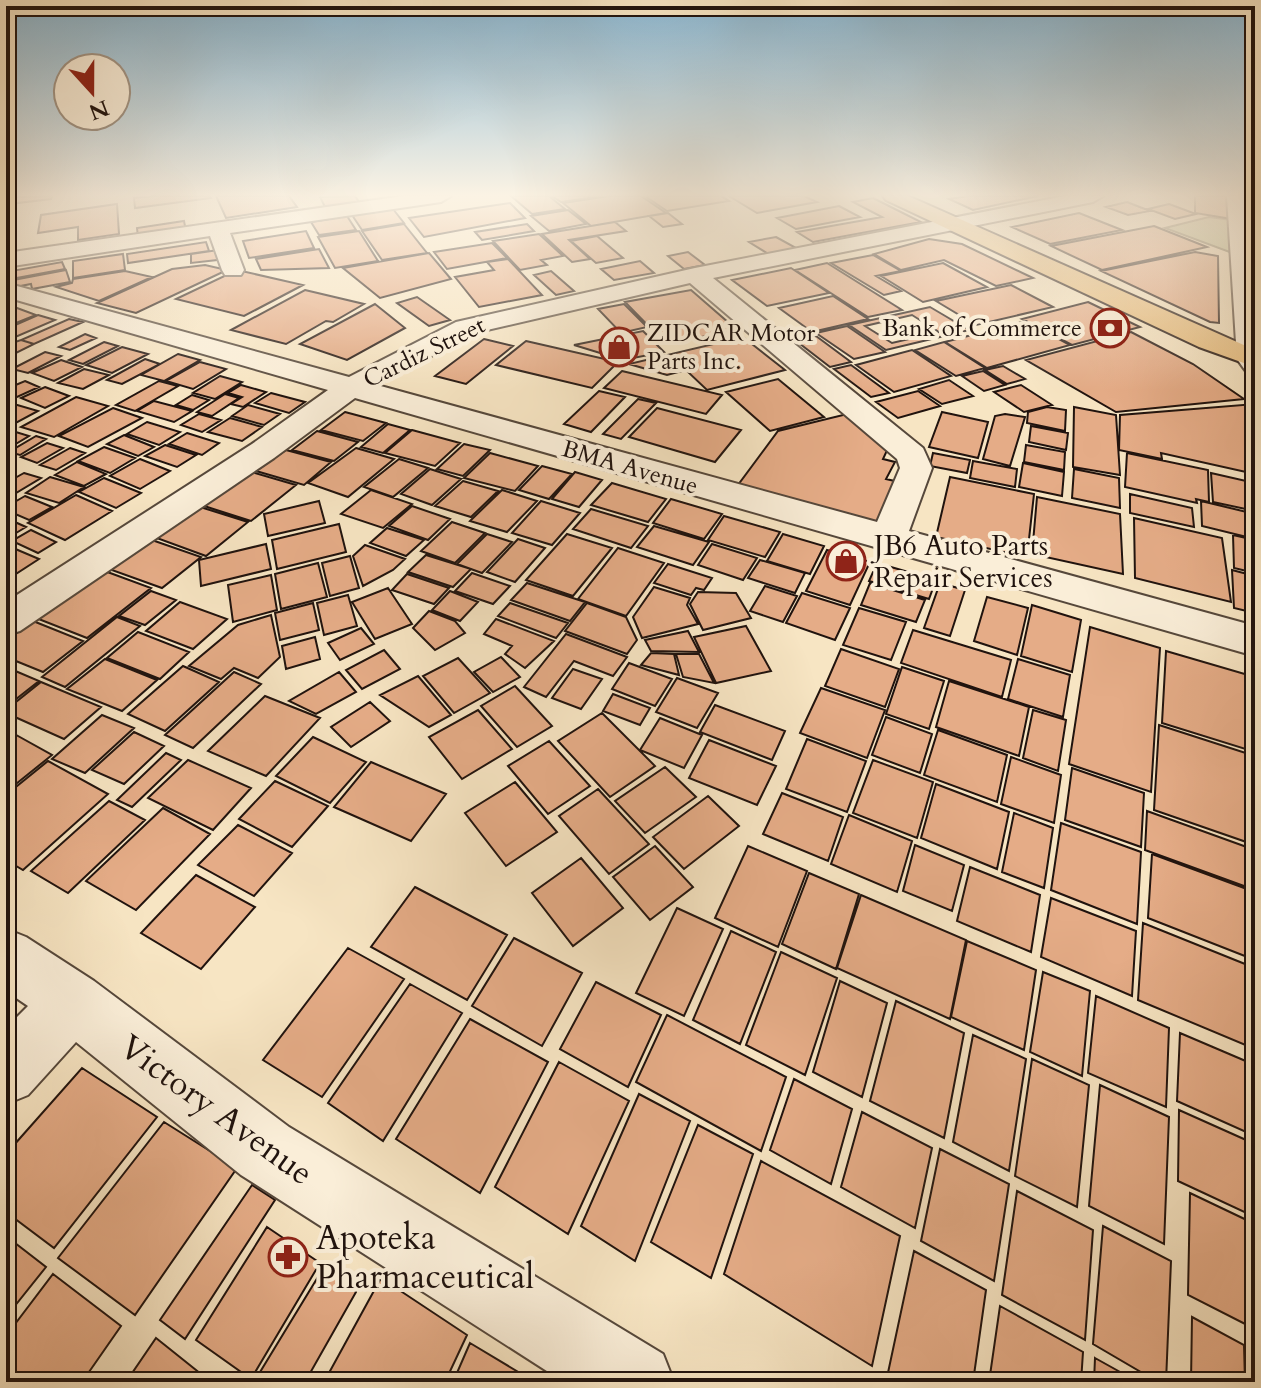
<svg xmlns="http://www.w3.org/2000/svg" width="1261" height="1388" font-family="Cardo,serif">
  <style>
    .green { fill: #bec493; stroke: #6f6c50; stroke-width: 2 }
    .building { fill: #e5ac87; stroke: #20130e; stroke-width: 2; fill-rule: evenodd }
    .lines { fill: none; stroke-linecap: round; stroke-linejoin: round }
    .minor-casing { stroke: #56483b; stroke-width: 4 }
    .major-casing { stroke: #20130e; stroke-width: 4 }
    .minor { fill: #faeed8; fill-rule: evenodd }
    .major { fill: #ecc282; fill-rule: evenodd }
    .labels { text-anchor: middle; stroke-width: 8; stroke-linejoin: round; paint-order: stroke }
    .far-poi-label { font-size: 24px; fill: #20130e; stroke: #faeed8; text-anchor: end }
    .far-street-label { font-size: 24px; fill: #20130e; stroke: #faeed8 }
    .poi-label { font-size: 28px; fill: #20130e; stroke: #faeed8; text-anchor: start }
    .near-street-label { font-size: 34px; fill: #20130e; stroke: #faeed8 }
    .near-poi-label { font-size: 34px; fill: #20130e; stroke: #faeed8; text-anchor: start }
  </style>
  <rect width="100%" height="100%" fill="#f7e5c3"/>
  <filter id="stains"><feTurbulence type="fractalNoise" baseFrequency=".0025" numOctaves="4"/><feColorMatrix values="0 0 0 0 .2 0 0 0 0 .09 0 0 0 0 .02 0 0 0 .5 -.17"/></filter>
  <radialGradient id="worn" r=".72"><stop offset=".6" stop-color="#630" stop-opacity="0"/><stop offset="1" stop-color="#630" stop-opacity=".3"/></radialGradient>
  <!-- green -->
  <path class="green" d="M1209,217L1232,220L1235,254L1165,228Z"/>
  <!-- building -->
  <path class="building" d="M52,196L51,199L9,204L11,197Z
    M153,196H210L211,198L135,208L134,198Z
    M216,196H289L297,207L226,218Z
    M355,196L359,202L325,207L320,197Z
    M511,196H549L565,209L532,214Z
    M552,196H602L561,202Z
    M609,196H641L666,213L591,226L563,203Z
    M645,196H721L729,201L667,211Z
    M729,196H804L817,202L757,213Z
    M968,196H1038L973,210L949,199Z
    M1195,196H1230L1232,219L1195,213Z
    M873,198L921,222L813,242L797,232L882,217L853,202Z
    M1127,202L1150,211L1128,215L1106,207Z
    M510,203L525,218L424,237L409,218Z
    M117,204L119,234L78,240V227L38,233L41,215Z
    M1169,204L1196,214L1175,219L1148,209Z
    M839,206L860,217L796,229L777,218Z
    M393,209L404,223L362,230L352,215Z
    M568,210L586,224L549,231L531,216Z
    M668,213L682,224L663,227L649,216Z
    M1079,213L1122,230L1050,244L1012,227Z
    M347,216L356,230L319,235L311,222Z
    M184,221L186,231L138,237L137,228Z
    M615,222L626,231L569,240L590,259L572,262L542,234Z
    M404,224L427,253L382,260L362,231Z
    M527,224L534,231L482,240L475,232Z
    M1154,226L1207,247L1102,270L1051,246Z
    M306,231L314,248L249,258L243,241Z
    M359,231L378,261L335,268L318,237Z
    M539,234L563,256L541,260L547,265L520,270L493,241Z
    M597,236L623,258L596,263L571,241Z
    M776,237L798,249L770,255L749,242Z
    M929,239L962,244L1033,278L996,286L944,260L901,270L874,254Z
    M206,242L209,251L128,263L127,254Z
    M492,243L507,258L447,269L434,252Z
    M225,249L226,259L191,263V254Z
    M319,249L329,268L261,270L256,259Z
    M688,252L705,265L684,269L668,256Z
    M1195,252L1218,256L1219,323L1210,322L1101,271Z
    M429,253L451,279L380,298L343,268Z
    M123,254L125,270L73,278V261Z
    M873,255L901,271L876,276L901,291L884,295L831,263Z
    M508,259L542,295L479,307L455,277L494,270L487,262Z
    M640,261L654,273L614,280L601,269Z
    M62,262L65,269L6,280V272Z
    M827,263L902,310L868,317L795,270Z
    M943,263L987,287L923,302L881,276Z
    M205,265L227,270L136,313L97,303L172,269Z
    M791,268L829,293L767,306L732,280Z
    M66,270L70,282L32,289L31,284L10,288L8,281Z
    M237,270L303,285L244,316L176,299Z
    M125,271L152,277L99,301L56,287L72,283L73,279Z
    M551,271L574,291L556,295L534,275Z
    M1011,285L1053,307L976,325L936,301Z
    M305,290L364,304L333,322L326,321L286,344L231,330Z
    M691,290L737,330L666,344L625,302Z
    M833,296L868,319L812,332L779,308Z
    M417,297L450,320L429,326L397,303Z
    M1088,302L1140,327L1072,345L1022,319Z
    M375,304L405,328L347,360L300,344Z
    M624,304L647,327L621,333L598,309Z
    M930,307L969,330L886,350L849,325ZM912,315L939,332L892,343L865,326Z
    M17,308L36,315L6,327V312Z
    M38,315L55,320L6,341V329Z
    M69,319L83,322L34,344L21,340Z
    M1026,321L1070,345L987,368L945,342Z
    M847,326L885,352L854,359L816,333Z
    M643,331L664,352L623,360L574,345Z
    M1131,332L1193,364L1244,399L1116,412L1026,360Z
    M85,334L96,338L70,350L59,347Z
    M816,336L851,362L830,367L795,340Z
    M743,337L785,370L707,390L686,370L667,375L629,364Z
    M484,339L513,346L466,384L435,376Z
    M21,340L34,344L6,358V345Z
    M526,341L618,362L592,388L496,365Z
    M104,342L118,346L83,364L69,360Z
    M944,342L985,368L956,376L915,350Z
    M122,347L148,354L112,373L86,365Z
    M912,350L951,376L894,392L856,365Z
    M45,352L61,356L28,373L12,369Z
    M178,354L200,360L164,381L141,375Z
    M145,359L160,364L122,384L107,380Z
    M61,360L82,367L54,381L32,373Z
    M200,362L226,369L193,389L166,381Z
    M851,365L889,393L871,397L834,369Z
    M1003,366L1025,379L1007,384L985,370Z
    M84,369L109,375L83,389L58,383Z
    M622,371L722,395L706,414L604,388Z
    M983,371L1005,385L984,391L962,376Z
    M220,376L242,382L215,399L193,393Z
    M778,379L824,417L770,431L726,392Z
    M949,380L973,396L942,404L919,389Z
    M25,381L39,387L6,402V389Z
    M159,381L178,386L135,411L116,405Z
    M241,385L266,392L243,407L231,404L242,397L228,393Z
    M1021,385L1052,405L1024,412L994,392Z
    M45,387L69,396L45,408L21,398Z
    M599,391L625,397L591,432L564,424Z
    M918,391L940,406L898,418L876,402Z
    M271,393L305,402L289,413L255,403Z
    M225,394L239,398L212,416L197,412Z
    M192,395L209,400L193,410L176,405Z
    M76,397L108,406L54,437L21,427Z
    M638,399L656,403L621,439L603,434Z
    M154,401L192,411L174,422L137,411Z
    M6,402H7L38,411L12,425L6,423Z
    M1255,404V474L1161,453L1162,459L1119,450L1120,415Z
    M248,405L280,414L264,425L232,416Z
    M1047,407L1066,410L1065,431L1027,423L1028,412Z
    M1074,407L1116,415L1120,475L1073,467Z
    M113,408L142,418L88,447L59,436Z
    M657,408L741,430L715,462L629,437Z
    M345,412L386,423L363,441L321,430Z
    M942,412L988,422L978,458L929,447Z
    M199,414L221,420L202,432L181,425Z
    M847,414L889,446L883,459L895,462L886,479L899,482L877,526L738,485L778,431Z
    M1005,414L1025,417L1010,466L983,459L995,416Z
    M230,418L262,427L242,441L208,432Z
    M147,422L180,432L159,445L127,434Z
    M388,424L410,430L383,453L361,447Z
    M1031,426L1068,433L1066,450L1029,442Z
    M6,429L29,436L9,448L6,447Z
    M412,430L460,443L435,466L385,453Z
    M317,431L358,442L334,461L292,450Z
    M187,433L219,443L202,455L169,444Z
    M124,435L154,447L138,456L107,444Z
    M36,436L46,439L20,455L9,452Z
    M47,443L63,448L37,463L21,457Z
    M464,444L490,450L463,476L437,469Z
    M165,445L196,455L177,467L145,456Z
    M1026,445L1065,452L1064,470L1024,462Z
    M104,447L135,458L110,473L78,461Z
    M70,448L85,453L56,470L40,465Z
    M356,448L394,459L348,497L308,483Z
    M286,450L331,462L304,485L256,471Z
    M490,453L538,466L515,491L464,478Z
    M933,453L970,460L967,473L930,466Z
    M1127,453L1208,470L1209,502L1196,499L1197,503L1125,487Z
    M140,459L170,471L140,489L110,476Z
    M399,459L428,468L393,497L364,487Z
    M973,461L1017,469L1015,487L970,478Z
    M77,462L106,474L84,486L55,475Z
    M1023,463L1064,472L1062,496L1019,487Z
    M542,466L572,474L549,499L519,490Z
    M430,469L461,479L432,505L401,494Z
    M1074,469L1119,478L1120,508L1072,498Z
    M248,471L296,485L251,521L201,505Z
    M575,472L602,480L579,507L552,499Z
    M24,473L41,478L6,499V483Z
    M1211,473L1255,483V511L1213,502Z
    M50,477L84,487L59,503L26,493Z
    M950,477L1034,494L1027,557L936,537Z
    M104,478L141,493L116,508L79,492Z
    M463,481L498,491L471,517L435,506Z
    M612,483L666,499L648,522L591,505Z
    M371,490L412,504L383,528L341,514Z
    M502,490L537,501L507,532L470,521Z
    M1130,494L1192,508L1194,527L1130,513Z
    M76,495L112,511L65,540L28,523Z
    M25,496L52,507L29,520L6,510V507Z
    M1037,497L1120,514L1123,574L1032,554Z
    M671,499L722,514L704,539L653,523Z
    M319,501L325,523L268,536L264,514Z
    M541,501L580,513L552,545L512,533Z
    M1201,501L1255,514V539L1202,526Z
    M197,506L248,522L206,556L154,537Z
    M412,506L450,519L428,540L389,526Z
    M591,509L648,526L631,548L573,529Z
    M724,516L780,532L765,557L708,540Z
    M6,518L26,527L6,539Z
    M1134,518L1222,538L1231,602L1135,578Z
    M452,522L485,533L455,563L421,551Z
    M339,524L346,552L277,569L272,540Z
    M654,526L709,542L693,565L637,547Z
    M387,528L424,540L406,556L370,543Z
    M31,530L56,542L38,553L12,541Z
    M487,534L512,542L482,573L457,564Z
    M567,534L612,548L573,596L526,580Z
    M783,534L824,546L810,574L767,561Z
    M1233,535L1255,540V573L1234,568Z
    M149,539L201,557L162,588L109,569Z
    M518,539L545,548L515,582L487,572Z
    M266,544L271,569L201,586L199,560Z
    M712,544L757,558L743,580L698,565Z
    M6,545L39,559L8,579L6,578Z
    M365,545L405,559L393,570L363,586L353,556Z
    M618,548L664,563L626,616L578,599Z
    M827,550L870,562L850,605L806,591Z
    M426,555L471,569L453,587L408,572Z
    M350,556L359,588L330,596L322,563Z
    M760,560L805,573L795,593L748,578Z
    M318,563L327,597L281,609L275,574Z
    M877,563L936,580L929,599L869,581Z
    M668,564L712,578L704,590L696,588L691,595L654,583Z
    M102,570L151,588L87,638L36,618Z
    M1232,570L1255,576V613L1234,608Z
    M472,573L510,586L493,604L455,591Z
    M407,574L449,588L434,604L392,590Z
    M271,575L277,610L233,622L228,585Z
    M527,583L585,602L570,621L511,600Z
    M870,583L925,600L916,622L861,605Z
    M940,583L965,590L950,636L924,628Z
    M765,586L797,596L783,622L750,611Z
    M654,587L690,598L687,605L698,624L642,638L633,617Z
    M388,588L412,624L375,639L352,602Z
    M151,591L176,600L145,625L119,616Z
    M450,591L478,602L460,621L432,610Z
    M698,592L736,593L751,618L703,630L690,604Z
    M802,593L850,608L835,640L786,623Z
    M348,595L357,626L324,635L317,603Z
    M987,597L1028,608L1017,655L974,641Z
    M180,602L227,619L193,649L146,631Z
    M313,603L319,630L280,640L275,613Z
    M510,603L568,623L556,638L498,616Z
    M587,603L626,617L637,640L627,654L565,631Z
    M1032,605L1081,620L1072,672L1021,656Z
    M859,608L906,622L891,660L843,645Z
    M429,611L455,621L465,633L435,650L413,628Z
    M271,615L280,657L258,678L234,668L221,679L189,666L238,625Z
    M117,617L140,626L65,687L42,677Z
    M496,619L554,641L525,668L505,654L512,646L484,634Z
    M33,621L83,641L43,672L6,657V641Z
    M746,626L771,671L716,683L694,637Z
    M1090,627L1160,648L1151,792L1069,764Z
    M361,628L374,644L340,660L328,643Z
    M913,630L1011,660L1002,697L901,663Z
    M688,631L699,652L651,651L645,640Z
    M138,632L189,652L160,679L107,658Z
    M566,634L627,657L613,676L574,661L546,697L524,687Z
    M315,637L320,659L286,669L282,646Z
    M841,649L899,669L885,707L825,686Z
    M384,650L400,669L362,689L346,670Z
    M1166,651L1255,677V752L1162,723Z
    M651,653L674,654L679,675L641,665Z
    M676,654H699L714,683L683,677Z
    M501,657L520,677L493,692L474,672Z
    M458,658L490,693L454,713L423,676Z
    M105,659L157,680L122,711L67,689Z
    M1018,659L1070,675L1063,717L1008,699Z
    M629,663L672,679L655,706L612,689Z
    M183,666L219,682L165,731L128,714Z
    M6,667L39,681L6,707Z
    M902,667L944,681L929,729L886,714Z
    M573,669L602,679L581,709L552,698Z
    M234,672L261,684L193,748L165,735Z
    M339,672L356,692L316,714L289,701Z
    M418,676L451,715L429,727L380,695Z
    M677,678L718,693L697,728L656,712Z
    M949,681L1029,707L1019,756L936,727Z
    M41,682L101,707L64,739L6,713V710Z
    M515,686L552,726L517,747L481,706Z
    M821,688L885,710L867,758L800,733Z
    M613,694L650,708L640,725L603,711Z
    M265,696L320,718L266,776L208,751Z
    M370,702L390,721L351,747L331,727Z
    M715,705L785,731L772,760L700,732Z
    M478,710L512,749L462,779L429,737Z
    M1033,710L1066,720L1058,771L1023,758Z
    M602,713L655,766L610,797L558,741Z
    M102,715L134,728L85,773L52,759Z
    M886,717L932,734L920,773L872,755Z
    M660,718L702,735L684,768L640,750Z
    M1159,725L1255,756V845L1154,810Z
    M938,730L1007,755L997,802L924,775Z
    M9,731L52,755L6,792V733Z
    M134,732L164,746L124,784L92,770Z
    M313,737L366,762L330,803L276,776Z
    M807,739L866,761L847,812L786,789Z
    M709,740L776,766L757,805L689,778Z
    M549,741L590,786L548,814L508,766Z
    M166,753L181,760L132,807L117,800Z
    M1011,757L1061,775L1054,823L1001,804Z
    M188,760L251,788L213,830L148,798Z
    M873,760L933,782L917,838L853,813Z
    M48,761L108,794L23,870L6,860V795Z
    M371,762L446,794L411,841L334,807Z
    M665,767L696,797L645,833L615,801Z
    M1072,768L1144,793L1141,847L1065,820Z
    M275,781L328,806L292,847L239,819Z
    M515,782L557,832L506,866L465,813Z
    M936,784L1009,812L997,869L921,838Z
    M598,789L649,844L609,874L559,816Z
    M782,793L843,817L828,861L763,834Z
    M708,796L739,826L684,869L653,837Z
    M109,801L145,820L68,893L31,871Z
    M163,808L210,834L136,910L86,881Z
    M1147,811L1255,850V890L1145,850Z
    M1014,813L1053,828L1044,888L1002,872Z
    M849,815L912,841L897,892L831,864Z
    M1061,823L1141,852L1137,924L1051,890Z
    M238,825L292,853L254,896L198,865Z
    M915,845L964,865L952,911L903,891Z
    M655,846L693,887L650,920L613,877Z
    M748,846L807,871L778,947L715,918Z
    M1152,854L1255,892V960L1148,918Z
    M581,858L623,908L573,946L532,893Z
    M970,867L1040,895L1031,952L957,921Z
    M809,873L859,894L836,969L782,944Z
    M196,875L255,907L201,969L141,933Z
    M415,887L507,935L467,1000L371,947Z
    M861,895L966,940L950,1019L837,968Z
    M1051,898L1136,931L1132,996L1041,957Z
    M677,908L723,929L684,1016L636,993Z
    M1143,923L1255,968V1049L1138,1000Z
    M731,931L776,952L740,1044L693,1020Z
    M514,938L582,973L542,1046L472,1006Z
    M967,941L1036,970L1024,1050L951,1017Z
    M348,948L404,979L322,1097L263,1060Z
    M781,952L837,978L805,1075L746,1045Z
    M1043,972L1090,991L1082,1076L1030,1052Z
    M840,981L887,1003L862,1097L813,1072Z
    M596,982L661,1015L628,1087L560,1049Z
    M410,984L462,1013L383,1141L328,1103Z
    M1096,996L1169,1028L1166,1107L1088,1073Z
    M896,1001L964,1033L944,1138L870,1101Z
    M667,1015L786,1077L761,1151L636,1082Z
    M470,1019L548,1062L480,1193L396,1139Z
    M1180,1033L1255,1065V1136L1177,1101Z
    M973,1035L1026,1059L1009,1171L953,1142Z
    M1032,1059L1089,1085L1077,1207L1015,1176Z
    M559,1062L629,1101L568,1234L495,1187Z
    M82,1068L157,1117L54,1248L6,1212V1154Z
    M794,1079L852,1109L831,1184L770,1150Z
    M1100,1085L1169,1117L1164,1244L1089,1206Z
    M639,1094L690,1121L635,1261L581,1226Z
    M1179,1110L1255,1144V1217L1178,1181Z
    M862,1112L932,1148L915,1228L841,1187Z
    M164,1122L237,1168L135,1315L58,1258Z
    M698,1125L753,1154L711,1278L651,1242Z
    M940,1149L1009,1184L994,1281L921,1241Z
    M761,1161L900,1236L872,1366L724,1274Z
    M252,1185L275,1200L185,1339L160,1320Z
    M1017,1191L1093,1230L1085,1340L1002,1295Z
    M1190,1193L1255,1224V1329L1188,1295Z
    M1103,1226L1171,1261L1166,1382H1158L1093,1344Z
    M267,1227L320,1263L251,1379L196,1340Z
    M6,1236L46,1267L6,1317Z
    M914,1251L986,1290L973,1382H886Z
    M324,1267L356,1292L305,1382H254Z
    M53,1274L121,1326L82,1382H8L6,1336Z
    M381,1278L467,1335L445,1382H324Z
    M1000,1306L1083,1352L1081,1382H989Z
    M1192,1317L1244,1345L1245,1382H1191Z
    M156,1338L211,1382H126Z
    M470,1343L535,1382H453Z
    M1095,1358L1138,1382H1094Z"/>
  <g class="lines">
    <defs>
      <path id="minor" d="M403,196H451L441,202L230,233L244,270L241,275H225L222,270L210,236L6,267V253Z
        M1065,196H1103L1093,202L713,278L923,448L932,468L909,531L1255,626V656L355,398L274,458L20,631L6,635V602L252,444L328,390L6,297V283L349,377L456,322L695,268ZM690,283L897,459L900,468L877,522L377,385L474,333Z
        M1227,196H1246L1255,276V372L1245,370L1237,359Z
        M6,929L26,937L94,981L289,1127L663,1354L674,1382H564L241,1175L76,1042L28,1095L6,1104V1028L28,1006L6,991Z"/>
      <path id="major" d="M883,196H908L1255,350V367L1199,347L886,200Z"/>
    </defs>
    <!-- minor casing -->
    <use href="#minor" class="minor-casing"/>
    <!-- major casing -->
    <use href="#major" class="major-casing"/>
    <!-- minor -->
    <use href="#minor" class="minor"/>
    <!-- major -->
    <use href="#major" class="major"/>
  </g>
  <!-- sky -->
  <linearGradient id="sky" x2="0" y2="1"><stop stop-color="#8ab8d4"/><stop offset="0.5" stop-color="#fbf3e4"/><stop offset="1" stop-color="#fbf3e4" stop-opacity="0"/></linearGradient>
  <rect width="1261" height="390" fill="url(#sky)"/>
  <!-- icons -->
  <defs>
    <symbol id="bank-ring" viewBox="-11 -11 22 22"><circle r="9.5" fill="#faeed8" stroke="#8f2418" stroke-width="1.5"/><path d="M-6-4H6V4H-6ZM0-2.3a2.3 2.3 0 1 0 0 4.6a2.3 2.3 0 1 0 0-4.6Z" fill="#8f2418"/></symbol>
    <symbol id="shop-ring" viewBox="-11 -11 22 22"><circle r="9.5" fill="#faeed8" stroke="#8f2418" stroke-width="1.5"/><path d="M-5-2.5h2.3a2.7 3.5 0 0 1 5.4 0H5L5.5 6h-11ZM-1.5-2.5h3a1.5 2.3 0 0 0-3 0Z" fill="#8f2418"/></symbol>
    <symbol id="pharmacy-ring" viewBox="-11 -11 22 22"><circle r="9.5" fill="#faeed8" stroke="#8f2418" stroke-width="1.5"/><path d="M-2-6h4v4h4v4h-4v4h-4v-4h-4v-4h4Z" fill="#8f2418"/></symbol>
  </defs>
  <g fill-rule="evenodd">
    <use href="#bank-ring" x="1088" y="306" width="44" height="44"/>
    <use href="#shop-ring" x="597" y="325" width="44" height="44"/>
    <use href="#shop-ring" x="824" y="539" width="44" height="44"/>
    <use href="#pharmacy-ring" x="266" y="1235" width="44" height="44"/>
  </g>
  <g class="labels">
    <!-- far-poi labels -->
    <g class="far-poi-label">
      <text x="1082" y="336">Bank of Commerce</text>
      <text x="647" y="341" text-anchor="start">ZIDCAR Motor<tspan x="647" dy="28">Parts Inc.</tspan></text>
    </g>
    <!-- far-street labels -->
    <g class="far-street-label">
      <text transform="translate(424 352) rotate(-26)" y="8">Cardiz Street</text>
      <text transform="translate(630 467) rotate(16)" y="8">BMA Avenue</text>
    </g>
    <!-- poi labels -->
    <g class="poi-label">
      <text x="874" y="555">JB6 Auto Parts<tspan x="874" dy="32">Repair Services</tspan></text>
    </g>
    <!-- near-street labels -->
    <g class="near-street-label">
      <text transform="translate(217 1109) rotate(36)" y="12">Victory Avenue</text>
    </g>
    <!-- near-poi labels -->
    <g class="near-poi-label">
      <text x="316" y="1249">Apoteka<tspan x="316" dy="39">Pharmaceutical</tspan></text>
    </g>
  </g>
  <!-- margin -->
  <rect width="1261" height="1388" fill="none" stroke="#f7e5c3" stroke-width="32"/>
  <rect x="8" y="8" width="1245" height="1372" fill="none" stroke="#20130e" stroke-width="4"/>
  <rect x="16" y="16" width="1229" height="1356" fill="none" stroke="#20130e" stroke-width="2"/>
  <!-- north arrow -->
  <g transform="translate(92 92) rotate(159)"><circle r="38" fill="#faeed8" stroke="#a39687" stroke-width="2"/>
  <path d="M0-6L14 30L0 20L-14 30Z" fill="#8f2418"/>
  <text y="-12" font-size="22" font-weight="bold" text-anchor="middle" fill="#20130e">N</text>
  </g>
  <rect width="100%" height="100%" filter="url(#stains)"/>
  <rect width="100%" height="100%" fill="url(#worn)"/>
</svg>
